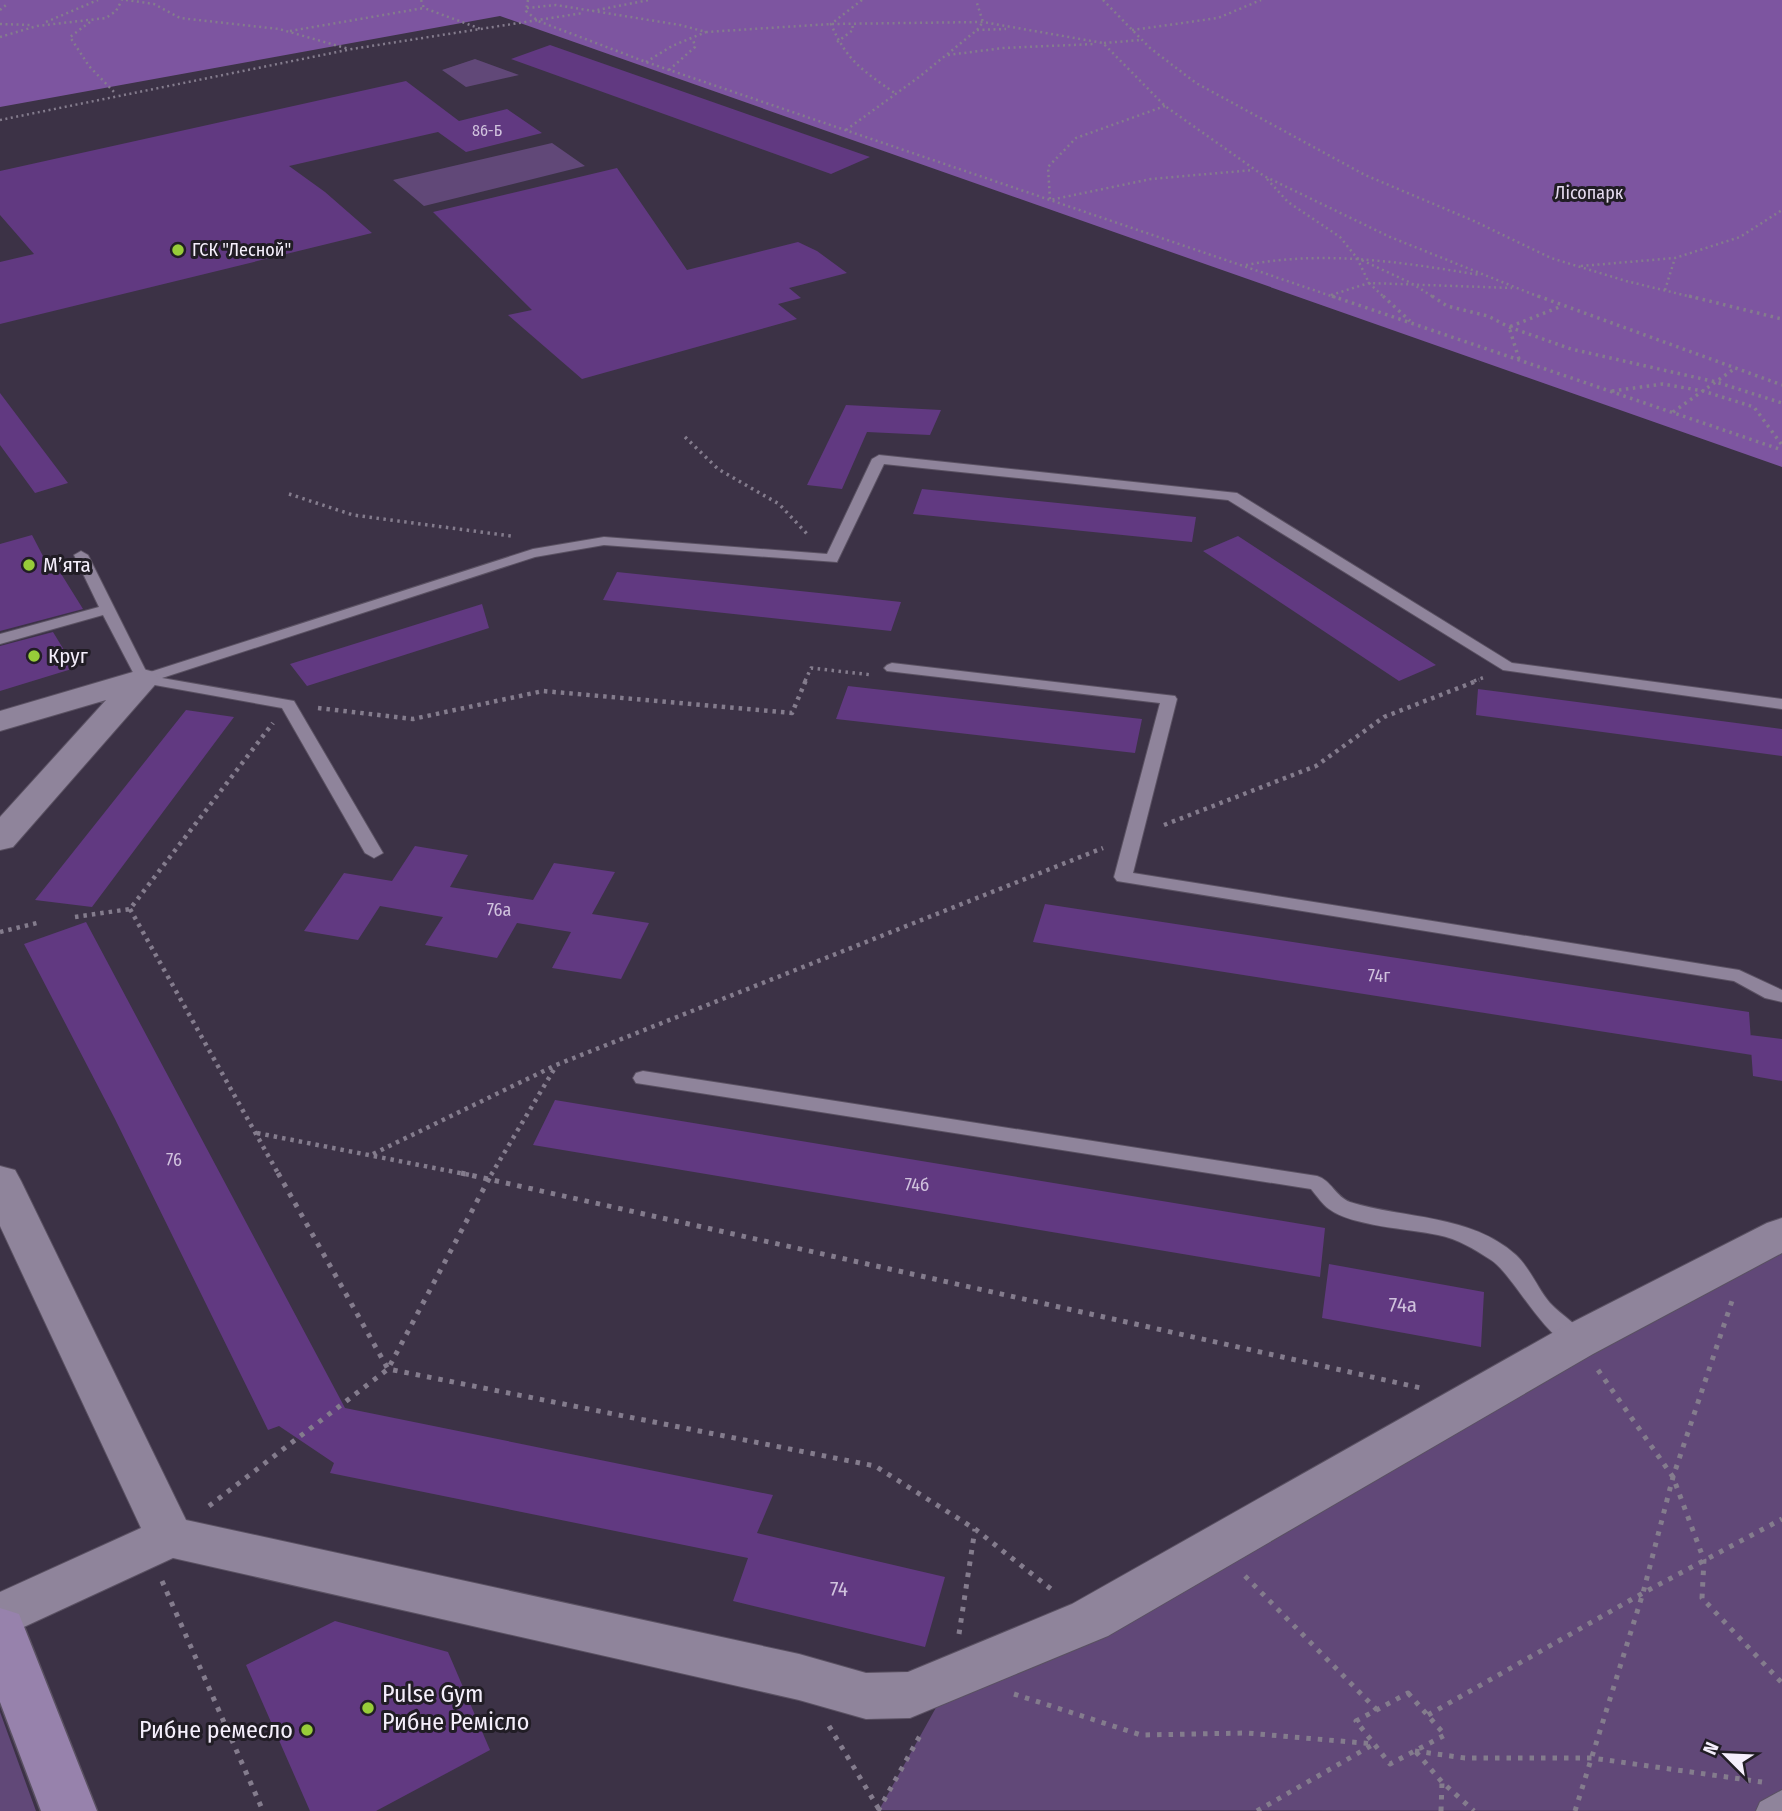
<svg xmlns="http://www.w3.org/2000/svg" width="1782" height="1811" font-family="'Fira Sans Condensed',sans-serif">
  <style>
    .green { fill: #614878 }
    .forest { fill: #7d55a0 }
    .building { fill: #613981 }
    .lines { fill: none; stroke-linecap: round; stroke-linejoin: round }
    .lane-casing { stroke: #5a5162; stroke-width: 2 }
    .street-casing { stroke: #5a5162; stroke-width: 2 }
    .secondary-casing { stroke: #5a5162; stroke-width: 3 }
    .path-far3 { stroke: #847c8d; stroke-width: 2.5; stroke-dasharray: 2 3.5; stroke-linecap: butt }
    .path-far2 { stroke: #847c8d; stroke-width: 3.5; stroke-dasharray: 2.5 4.5; stroke-linecap: butt }
    .path-far1 { stroke: #847c8d; stroke-width: 4.5; stroke-dasharray: 3.5 5; stroke-linecap: butt }
    .path { stroke: #847c8d; stroke-width: 5; stroke-dasharray: 4.5 7; stroke-linecap: butt }
    .lane { fill: #8f849b; fill-rule: evenodd }
    .street { fill: #8f849b; fill-rule: evenodd }
    .secondary { fill: #9782ac; fill-rule: evenodd }
    .poi-dot { fill: #97cc39; stroke: #211d25; stroke-width: 2.5 }
    .labels { text-anchor: middle; stroke-width: 6; stroke-linejoin: round; paint-order: stroke }
    .far-number-label { font-size: 16px; fill: #d0c2dd }
    .far-park-label { font-size: 18px; fill: #e5daef; stroke: #211d25 }
    .far-poi-label { font-size: 18px; fill: #f5effc; stroke: #211d25; text-anchor: start }
    .number-label { font-size: 18px; fill: #d0c2dd }
    .poi-label { font-size: 21px; fill: #f5effc; stroke: #211d25; text-anchor: start }
    .near-number-label { font-size: 21px; fill: #d0c2dd }
    .near-poi-label { font-size: 24px; fill: #f5effc; stroke: #211d25; text-anchor: start }
  </style>
  <rect width="100%" height="100%" fill="#3c3246"/>
  <!-- green -->
  <path class="green" d="M475,59L519,75L466,87L442,70Z
    M552,143L585,166L424,206L393,180Z
    M1782,1234V1803L1770,1811L879,1810L953,1677Z
    M0,1712L36,1811H0Z"/>
  <!-- forest -->
  <path class="forest" d="M0,0H1782V467L500,16L0,107Z"/>
  <!-- building -->
  <path class="building" d="M550,45L870,157L831,174L511,59Z
    M406,81L459,121L507,109L542,133L466,152L438,132L289,166L325,192L372,233L0,324V262L34,254L0,215V171Z
    M617,168L687,270L798,242L817,251L847,273L789,288L801,298L778,304L797,319L582,379L508,315L532,310L433,212Z
    M0,393L68,483L35,493L0,445Z
    M846,405L941,410L930,435L867,432L842,489L807,485Z
    M922,489L1058,503L1196,517L1192,542L913,514Z
    M32,535L44,558L50,556L83,609L0,631V544Z
    M1238,536L1336,600L1436,665L1399,681L1203,551Z
    M617,572L838,595L901,602L891,631L603,600Z
    M482,604L489,628L307,686L290,664Z
    M53,632L75,668L0,691V646Z
    M848,686L909,693L1142,719L1135,753L836,719Z
    M1478,689L1782,729V756L1476,715Z
    M186,710L234,717L92,907L35,900Z
    M415,846L468,855L450,887L533,900L554,863L615,872L592,914L649,923L621,979L552,968L571,932L517,923L497,958L425,945L443,917L380,906L358,940L304,931L344,873L392,881Z
    M1045,904L1749,1012L1752,1055L1033,942Z
    M86,922L345,1408L773,1495L757,1533L945,1577L925,1647L733,1601L748,1558L330,1473L334,1463L279,1426L268,1430L115,1119L24,944Z
    M1750,1035L1782,1039V1081L1753,1076Z
    M555,1100L1325,1228L1320,1277L533,1145Z
    M1329,1264L1484,1292L1481,1347L1322,1318Z
    M335,1621L448,1652L490,1750L376,1811H310L246,1665Z"/>
  <g class="lines">
    <defs>
      <path id="lane" d="M879,455L1237,493L1512,663L1782,699V709L1503,670L1228,500L884,464L837,562L604,545L535,557L162,678L294,701L383,853L374,858L365,853L282,708L138,682L103,615L0,644V634L99,607L74,555L81,551L88,555L147,673L533,549L604,537L827,554L872,459Z
        M892,663L1175,696L1177,699L1133,873L1739,970L1782,990V1002L1765,998L1734,981L1117,881L1114,877L1160,703L887,671L884,668L887,665Z
        M643,1071L1317,1176C1331,1180 1336,1197 1350,1202C1404,1219 1471,1214 1516,1255C1530,1268 1538,1289 1550,1303C1562,1316 1580,1325 1588,1341L1585,1347C1553,1357 1515,1275 1491,1260C1474,1249 1458,1239 1438,1235C1410,1229 1351,1226 1329,1209C1322,1204 1317,1196 1311,1189L636,1083L633,1078L636,1073Z
        M1782,1790V1811H1756L1760,1802Z"/>
      <path id="street" d="M143,669L154,672L159,679L154,686L13,847L0,850V817L106,700L0,731V711Z
        M0,1166L15,1170L21,1181L186,1520L799,1654L866,1673L908,1672L1072,1604L1561,1328L1767,1223L1782,1218V1253L1593,1354L1108,1636L910,1718L866,1719L799,1700L173,1558L0,1638V1592L141,1528L0,1226Z"/>
      <path id="secondary" d="M0,1608L19,1614L97,1811H41L0,1702Z"/>
    </defs>
    <!-- lane casing -->
    <use href="#lane" class="lane-casing"/>
    <!-- street casing -->
    <use href="#street" class="street-casing"/>
    <!-- secondary casing -->
    <use href="#secondary" class="secondary-casing"/>
    <!-- path-far3 -->
    <path class="path-far3" d="M126,0L154,4L180,18L279,29L349,49
      M421,0L424,8L481,29
      M528,0L526,11L538,21L646,62L1337,298
      M862,0L831,24C847,62 864,71 896,94
      M1103,0L1150,48L1196,83L1365,175L1474,221L1551,258L1626,281L1696,298
      M527,8L556,5L680,25L706,32L831,24L983,22L1103,43L1165,106L1264,176L1390,237L1542,298
      M0,10L6,5
      M592,11L649,0
      M46,22L98,0
      M90,22L70,37L89,66L116,94
      M0,24L31,25
      M977,30L1006,29
      M1132,30L1218,18L1261,0
      M290,31L424,8
      M0,37L37,26L106,18L116,11L122,0
      M837,42L853,30L852,23
      M1104,43L1141,40
      M948,55L1003,48L1095,44
      M646,62L672,46L706,32
      M669,70L695,47L693,39
      M1165,106L1076,138L1048,167L1050,200L1151,179L1253,170
      M0,120L352,49L583,13
      M846,130L919,77L977,30L983,22L976,0
      M1267,179L1288,202L1340,237L1357,258L1369,283L1385,298
      M1357,258L1411,283L1435,298
      M1246,265C1325,250 1401,262 1480,275
      M1581,266L1675,258L1740,237L1782,210
      M1665,290L1675,258
      M1331,295L1369,283L1512,288"/>
    <!-- path-far2 -->
    <path class="path-far2" d="M1332,296L1782,450
      M1383,296L1410,321
      M1432,296L1447,306L1488,316L1509,327L1571,349L1716,382L1782,403
      M1538,296L1782,385
      M1689,296L1782,319
      M1519,359L1509,327L1562,306
      M1612,391L1663,384L1703,391L1754,407L1782,445
      M1673,412L1734,369
      M685,437L718,469L779,504L809,536
      M289,494L353,515L511,536
      M805,681L811,668L872,675
      M1474,681L1485,677"/>
    <!-- path-far1 -->
    <path class="path-far1" d="M318,708L413,719L543,691L792,713L806,680
      M1164,825L1316,766L1384,717L1479,680
      M130,909L279,1175
      M75,917L130,909L273,723
      M0,932L41,922
      M257,1133L470,1175
      M373,1154L556,1065L1103,848
      M491,1175L556,1066"/>
    <!-- path -->
    <path class="path" d="M278,1173L388,1369L875,1466L975,1529L1056,1593
      M461,1173L1421,1388
      M1598,1370L1673,1477L1704,1560L1702,1598L1782,1683
      M209,1506L388,1369L492,1173
      M1245,1576L1377,1710
      M162,1581L263,1811
      M959,1634L975,1529
      M1408,1693L1445,1735L1390,1764L1356,1721Z
      M1014,1694L1141,1735L1247,1733L1374,1744
      M1428,1715L1643,1593L1782,1519
      M829,1726L880,1811
      M1415,1751L1465,1758H1592L1762,1782
      M1416,1752L1442,1782L1474,1811
      M878,1811L922,1732
      M1257,1811L1374,1744
      M1441,1811L1442,1783
      M1575,1811L1643,1593L1673,1477L1733,1298"/>
    <!-- lane -->
    <use href="#lane" class="lane"/>
    <!-- street -->
    <use href="#street" class="street"/>
    <!-- secondary -->
    <use href="#secondary" class="secondary"/>
  </g>
  <!-- markers -->
  <g class="poi-dot">
    <circle cx="178" cy="250" r="7"/>
    <circle cx="29" cy="565" r="7"/>
    <circle cx="34" cy="656" r="7"/>
    <circle cx="368" cy="1708" r="7"/>
    <circle cx="307" cy="1730" r="7"/>
  </g>
  <g class="labels">
    <!-- far-number labels -->
    <g class="far-number-label">
      <text x="487" y="136">86-Б</text>
    </g>
    <!-- far-park labels -->
    <g class="far-park-label">
      <text x="1589" y="199">Лісопарк</text>
    </g>
    <!-- far-poi labels -->
    <g class="far-poi-label">
      <text x="192" y="256">ГСК "Лесной"</text>
    </g>
    <!-- number labels -->
    <g class="number-label">
      <text x="499" y="916">76а</text>
      <text x="1379" y="982">74г</text>
      <text x="174" y="1166">76</text>
      <text x="917" y="1191">74б</text>
    </g>
    <!-- poi labels -->
    <g class="poi-label">
      <text x="43" y="572">Мʼята</text>
      <text x="48" y="663">Круг</text>
    </g>
    <!-- near-number labels -->
    <g class="near-number-label">
      <text x="1403" y="1312">74а</text>
      <text x="839" y="1596">74</text>
    </g>
    <!-- near-poi labels -->
    <g class="near-poi-label">
      <text x="382" y="1702">Pulse Gym<tspan x="382" dy="28">Рибне Ремісло</tspan></text>
      <text x="293" y="1738" text-anchor="end">Рибне ремесло</text>
    </g>
  </g>
  <!-- north arrow -->
  <g transform="translate(1726 1755) rotate(294)" stroke="#211d25" stroke-width="5" paint-order="stroke">
  <path d="M0-5L12 26L0 18L-12 26Z" fill="#f5effc"/>
  <text y="-10" font-size="19" font-weight="bold" text-anchor="middle" fill="#f5effc">N</text>
  </g>
</svg>
